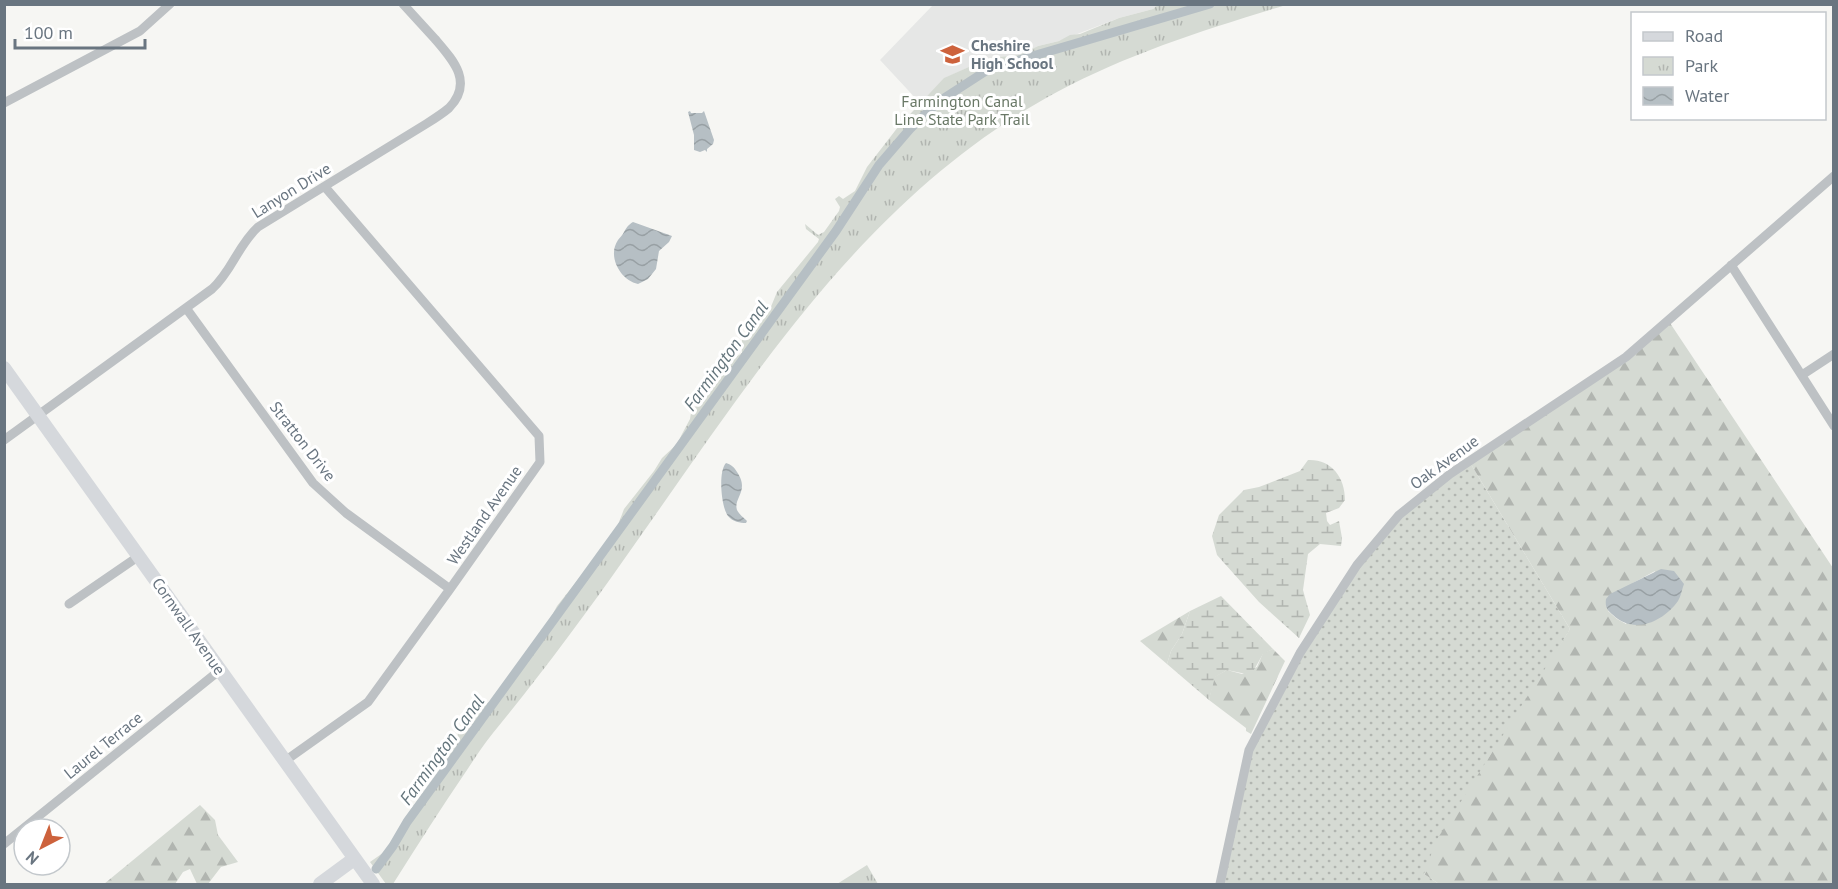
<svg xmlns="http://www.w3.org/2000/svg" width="1838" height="889" font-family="'PT Sans',sans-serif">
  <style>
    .built { fill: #e6e7e6 }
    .grass { fill: url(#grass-dots) }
    .forest { fill: url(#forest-firs); fill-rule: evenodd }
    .wetland { fill: url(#wetland-marsh) }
    .park { fill: url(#park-tufts) }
    .water { fill: url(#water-waves) }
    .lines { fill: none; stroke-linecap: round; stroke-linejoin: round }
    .canal { stroke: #b6bfc4; stroke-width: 9 }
    .street { stroke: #bdc1c4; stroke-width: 9 }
    .secondary { stroke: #d5d8dc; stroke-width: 14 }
    .labels { text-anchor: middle; stroke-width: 6; stroke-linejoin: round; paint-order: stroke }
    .poi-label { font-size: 16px; font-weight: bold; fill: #697580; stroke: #fff; text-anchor: start }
    .park-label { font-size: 16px; fill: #697866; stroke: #fff }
    .street-label { font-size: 16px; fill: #697580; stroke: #fff }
    .water-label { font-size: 18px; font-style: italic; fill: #64757c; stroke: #fff }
  </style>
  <defs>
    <pattern id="grass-dots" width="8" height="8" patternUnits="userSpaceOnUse" patternTransform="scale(1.5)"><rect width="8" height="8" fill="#d5dad3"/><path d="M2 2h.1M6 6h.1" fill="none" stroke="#b1b5b0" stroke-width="1.8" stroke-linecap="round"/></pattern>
    <pattern id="forest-firs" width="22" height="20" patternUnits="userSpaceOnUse" patternTransform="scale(1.5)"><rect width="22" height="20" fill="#d5dad3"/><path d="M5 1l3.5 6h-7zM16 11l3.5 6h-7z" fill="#b1b5b0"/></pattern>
    <pattern id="wetland-marsh" width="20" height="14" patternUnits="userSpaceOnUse" patternTransform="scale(1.5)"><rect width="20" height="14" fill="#d5dad3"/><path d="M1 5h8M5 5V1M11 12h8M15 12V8" fill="none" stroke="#b1b5b0"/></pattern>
    <pattern id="park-tufts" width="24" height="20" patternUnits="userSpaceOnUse" patternTransform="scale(1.5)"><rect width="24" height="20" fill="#d5dad3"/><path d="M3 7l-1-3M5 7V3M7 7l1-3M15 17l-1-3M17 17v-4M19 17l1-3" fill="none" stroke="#b1b5b0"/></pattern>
    <pattern id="water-waves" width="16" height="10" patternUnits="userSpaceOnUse" patternTransform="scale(1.5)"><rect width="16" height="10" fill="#b6bfc4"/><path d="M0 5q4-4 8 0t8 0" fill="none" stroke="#98a0a4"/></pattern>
  </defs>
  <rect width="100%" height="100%" fill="#f6f6f3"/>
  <!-- built -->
  <path class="built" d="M933,5H1159L1153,9L1119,18L1059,41L1038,46L1019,55L989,58L947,77L920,103L880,60Z"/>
  <!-- grass -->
  <path class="grass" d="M1469,461L1570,629L1424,874L1439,884H1220L1249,750L1300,653L1357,565L1399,515Z"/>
  <!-- forest -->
  <path class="forest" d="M1668,320L1833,568V884H1439L1424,874L1436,841L1570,629L1469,461L1626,357ZM1655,571L1626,624L1617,619L1608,611L1633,583Z
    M1190,611L1182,634L1171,651L1167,664L1140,641Z
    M1273,649L1285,661L1251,734L1246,731V728L1209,700L1214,677L1227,670L1242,674L1257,667L1263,653Z
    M200,805L215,820L218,835L238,862L221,867L208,884H197L190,869L183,872L175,884H104Z"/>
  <!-- wetland -->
  <path class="wetland" d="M1308,460C1331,459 1345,477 1345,500L1339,508L1326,513L1327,521L1330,525L1339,521L1342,538L1341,546L1320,544L1308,554L1303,590L1310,615L1299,638L1259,602L1217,555L1212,536L1219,515L1244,490L1259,487L1300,471Z
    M1221,596L1273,649L1263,654L1251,675L1227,670L1215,677L1209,700L1167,664L1171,651L1182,634L1190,611Z"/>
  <!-- park -->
  <path class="park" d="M1159,4L1286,5C1207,29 1130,53 1057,92C863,196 748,385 625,558C583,618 538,678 493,733C483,745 475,758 467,770C441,808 417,846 393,884H386L370,862L387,850L394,842L407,815L444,765L449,751L456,743L458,733L469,721L471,716L490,701L548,623L557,606L615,533L624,509L654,471L662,458L677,444L682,434L690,419L691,413L687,407L691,405L695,407C711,396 714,379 727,365C731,359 736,357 742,353V340L768,314L777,292L818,242L819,239L806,229L805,224L818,235L824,232L839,211L840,207L835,199L839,196L843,199L855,191L867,167L898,127L944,78L989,58L1019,55L1038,46L1059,41L1070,35L1080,34L1119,18L1153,9Z
    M867,865L878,884H837Z"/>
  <!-- water -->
  <path class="water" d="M690,111L691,113H702L704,111L714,140L713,144L707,149V152L705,150L700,152L694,150V135L688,112Z
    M633,222L672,236L669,242L659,251L656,269L648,279L638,284C620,280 607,256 618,240C620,237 623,235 624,232C627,227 628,225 633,222Z
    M726,463C732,465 734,467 737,472C750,491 733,498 737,510C739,514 744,518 747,521L746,523C740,523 733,522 728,516C721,507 718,471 726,463Z
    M1661,569L1674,571L1684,584C1682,589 1681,596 1678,601C1663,622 1634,635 1613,615C1607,610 1605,607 1606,599L1610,594Z"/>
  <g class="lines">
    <!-- canal -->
    <path class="canal" d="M376,869L393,846L407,822L836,231L879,165L910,129L938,102L989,69L1210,4"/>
    <!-- street -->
    <path class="street" d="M4,103L140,31L170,4
      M1731,265L1834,426
      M186,308L313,483L346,513L450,589
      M1802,375L1834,354
      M4,440L212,289C232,271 238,245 258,227L426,124C434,119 442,114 449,108C474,82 453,60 435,39C425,28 414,16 403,4
      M69,604L139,556
      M285,761L368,702L450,589L540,462L539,436L325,187
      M4,844L220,670
      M1220,884L1249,750L1300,653L1357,565L1399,515L1450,474L1626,357L1834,176"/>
    <!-- secondary -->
    <path class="secondary" d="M4,368L373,884
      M320,884L354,859"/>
  </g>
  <!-- icons -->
  <defs>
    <symbol id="school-bare" viewBox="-9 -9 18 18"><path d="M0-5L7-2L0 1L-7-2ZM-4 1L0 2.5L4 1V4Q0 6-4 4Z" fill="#cd623c" stroke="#fff" stroke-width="2.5" paint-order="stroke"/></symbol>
  </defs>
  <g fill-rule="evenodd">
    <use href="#school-bare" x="936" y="38" width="33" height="33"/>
  </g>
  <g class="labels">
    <!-- poi labels -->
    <g class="poi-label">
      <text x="971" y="51">Cheshire<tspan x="971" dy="18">High School</tspan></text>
    </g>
    <!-- park labels -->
    <g class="park-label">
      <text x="962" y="107">Farmington Canal<tspan x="962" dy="18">Line State Park Trail</tspan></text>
    </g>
    <!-- street labels -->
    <g class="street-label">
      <text transform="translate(291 190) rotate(-32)" y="6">Lanyon Drive</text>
      <text transform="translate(303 441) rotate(52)" y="6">Stratton Drive</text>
      <text transform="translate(1444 462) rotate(-36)" y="6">Oak Avenue</text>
      <text transform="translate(484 515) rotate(-55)" y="6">Westland Avenue</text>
      <text transform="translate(189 626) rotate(55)" y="6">Cornwall Avenue</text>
      <text transform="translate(103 745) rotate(-39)" y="6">Laurel Terrace</text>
    </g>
    <!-- water labels -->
    <g class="water-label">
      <text transform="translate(726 356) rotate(-54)" y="6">Farmington Canal</text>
      <text transform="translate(442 750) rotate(-54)" y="6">Farmington Canal</text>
    </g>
  </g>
  <!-- border -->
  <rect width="1838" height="889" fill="none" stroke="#697580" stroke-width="12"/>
  <!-- legend -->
  <rect x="1631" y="12" width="195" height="108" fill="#ffffff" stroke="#c3c8cc" stroke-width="1.5"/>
  <rect x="1643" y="32" width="30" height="9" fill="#d5d8dc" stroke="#c3c8cc" stroke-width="1.5"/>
  <text x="1685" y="42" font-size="18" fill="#697580">Road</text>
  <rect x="1643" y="57" width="30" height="18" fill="url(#park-tufts)" stroke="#c3c8cc" stroke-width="1.5"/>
  <text x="1685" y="72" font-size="18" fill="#697580">Park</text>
  <rect x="1643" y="87" width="30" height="18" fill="url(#water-waves)" stroke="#c3c8cc" stroke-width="1.5"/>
  <text x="1685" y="102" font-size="18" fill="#697580">Water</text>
  <!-- north arrow -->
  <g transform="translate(42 847) rotate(222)"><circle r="28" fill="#ffffff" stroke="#c3c8cc" stroke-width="1.5"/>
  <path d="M0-4.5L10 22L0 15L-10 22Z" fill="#cd623c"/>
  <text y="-9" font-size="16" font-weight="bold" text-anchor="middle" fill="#697580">N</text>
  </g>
  <!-- scale -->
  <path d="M15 39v9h130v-9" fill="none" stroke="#697580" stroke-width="3"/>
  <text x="24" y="39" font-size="18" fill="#697580" stroke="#ffffff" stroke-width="4.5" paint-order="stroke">100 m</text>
</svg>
